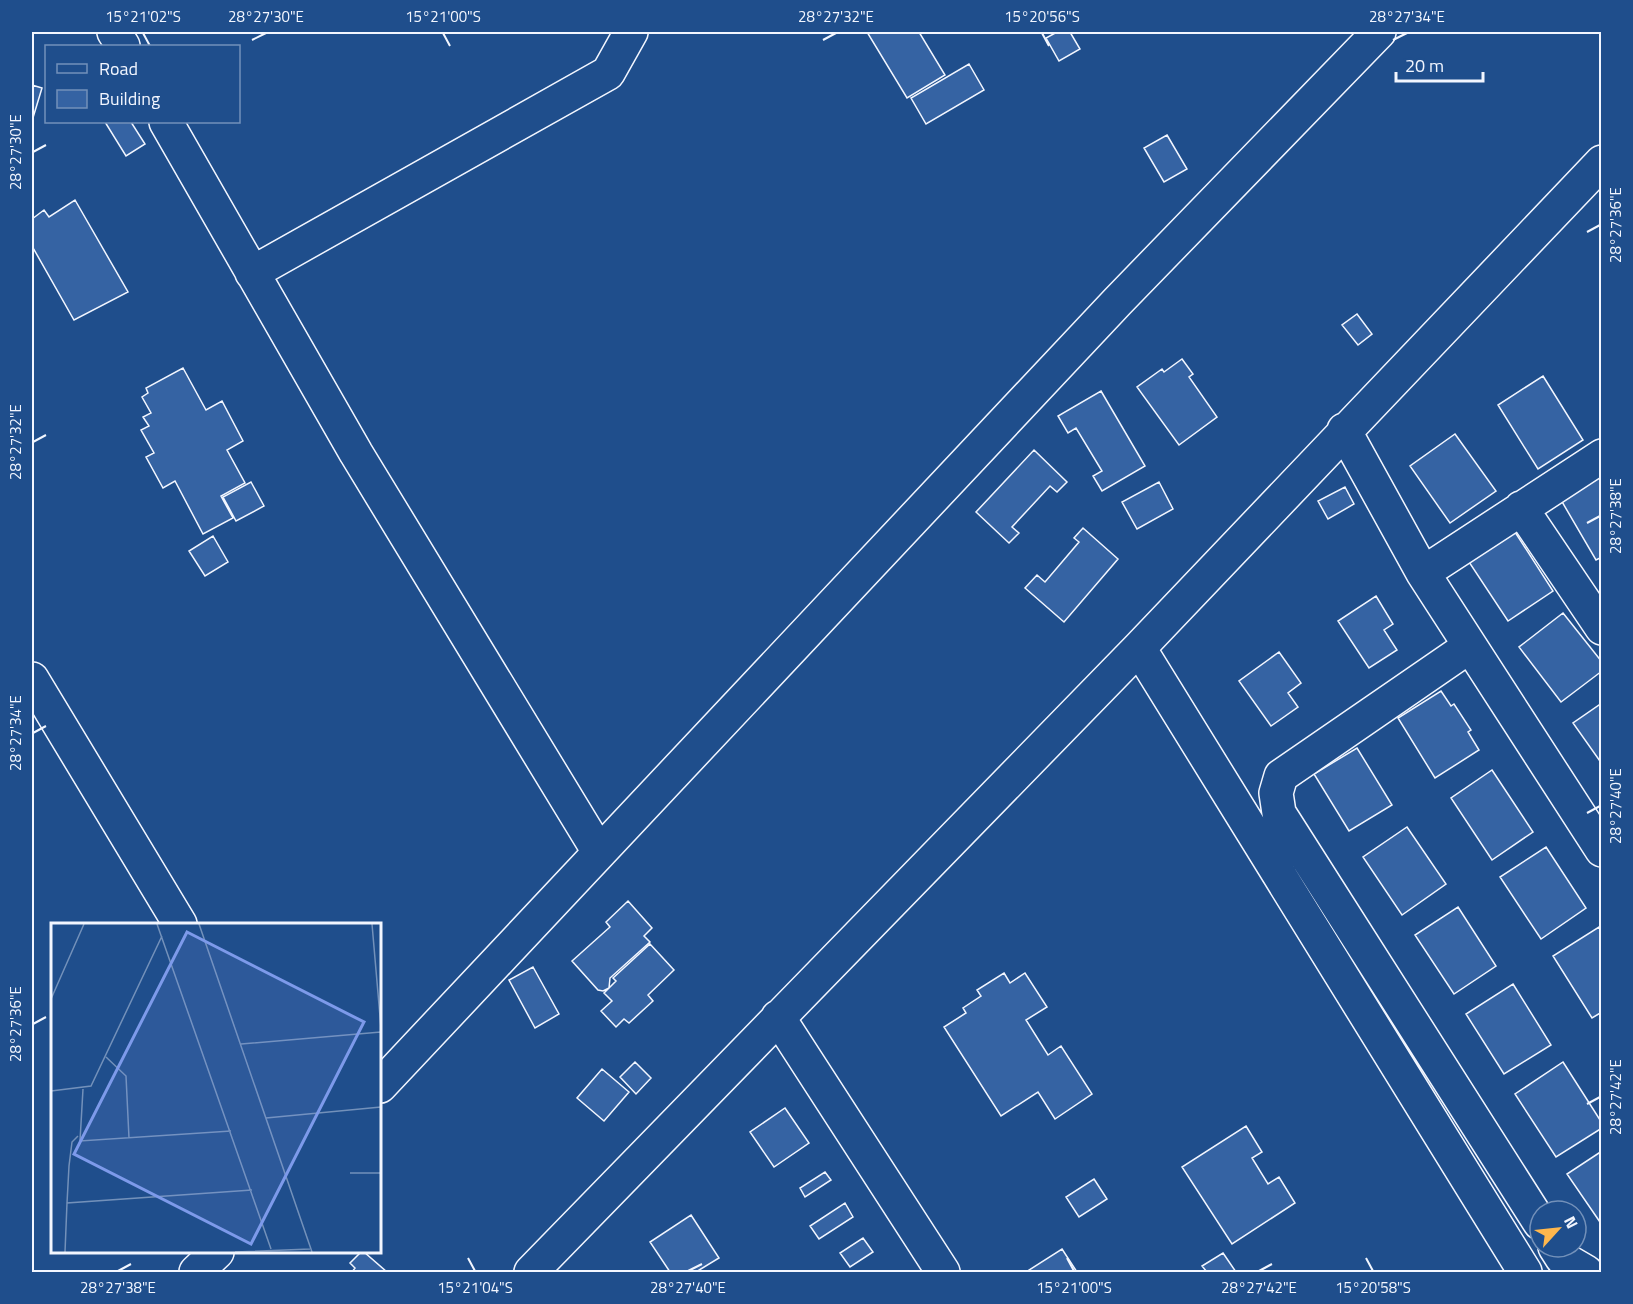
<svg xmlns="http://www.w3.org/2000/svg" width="1633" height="1304" font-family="'Titillium Web',sans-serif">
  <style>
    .building { fill: #3563a3; stroke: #f2f6ff; stroke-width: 1.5 }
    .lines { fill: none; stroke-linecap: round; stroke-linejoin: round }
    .minor-casing { stroke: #f2f6ff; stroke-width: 36 }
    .minor { stroke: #1f4e8c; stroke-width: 33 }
    .ticks { fill: none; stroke: #f2f6ff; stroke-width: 2 }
    .inset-road { fill: none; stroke: #7391ba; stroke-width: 1.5 }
    .view { fill: #7d9aea; fill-opacity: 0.15; stroke: #7d9aea; stroke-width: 3 }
    .inset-edge { fill: none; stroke: #f2f6ff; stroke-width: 3 }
    .neatline { fill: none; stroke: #f2f6ff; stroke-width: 2 }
    .ticks-label { font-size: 15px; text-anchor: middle; fill: #f2f6ff }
  </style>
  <rect width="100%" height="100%" fill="#1f4e8c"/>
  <!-- building -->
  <path class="building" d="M867,32H919L945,75L907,98Z
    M1057,32H1070L1080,49L1059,61L1046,38Z
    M969,64L984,90L926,124L911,98Z
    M32,85L42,88L32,121Z
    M105,122H131L145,144L126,156Z
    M1167,135L1187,169L1164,182L1144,148Z
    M75,200L128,292L74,320L32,246V219L44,210L49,217Z
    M1357,314L1372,334L1358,345L1342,325Z
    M1182,359L1193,374L1189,377L1217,417L1179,445L1137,387L1162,369L1164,372Z
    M183,368L206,410L222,401L243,441L227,450L245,483L221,496L233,518L203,534L175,481L163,488L146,457L154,453L141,430L149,426L143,417L151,413L142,397L148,393L146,388Z
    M1543,376L1583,440L1538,469L1498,405Z
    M1101,391L1145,466L1102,491L1093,476L1102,471L1076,428L1068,433L1058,416Z
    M1455,434L1496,491L1450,523L1410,466Z
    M1034,450L1067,482L1057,492L1050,486L1012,527L1019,533L1009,543L976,512Z
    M1602,476V557L1596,560L1561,500Z
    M251,482L264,506L236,521L223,497Z
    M1159,482L1173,509L1137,529L1122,502Z
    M1345,487L1354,504L1328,519L1318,501Z
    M1083,528L1118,559L1064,622L1025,588L1037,575L1045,582L1079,542L1074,538Z
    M1515,532L1553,591L1508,621L1469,562Z
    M213,536L228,562L205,576L189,551Z
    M1376,596L1393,624L1384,630L1397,650L1369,668L1338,621Z
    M1563,613L1602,662V671L1561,702L1519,647Z
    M1279,652L1301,683L1288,693L1298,707L1271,726L1239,681Z
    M1441,691L1451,706L1454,704L1471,730L1468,732L1479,750L1435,778L1398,718Z
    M1602,703V764L1573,723Z
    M1357,748L1392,805L1349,831L1314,774Z
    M1492,770L1533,832L1492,860L1451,798Z
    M1407,827L1446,884L1402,915L1363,857Z
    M1546,847L1586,908L1541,939L1500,877Z
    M628,901L652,928L644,936L650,942L610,978L609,988L603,991L598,990L572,961L610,927L606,922Z
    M1458,907L1496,966L1454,994L1415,935Z
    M1599,927L1602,931V1012L1592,1018L1553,956Z
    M650,944L674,970L648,995L653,1001L629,1023L624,1019L616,1027L601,1011L612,1001L604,993L616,981L613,978Z
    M533,967L559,1014L535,1028L509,980Z
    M1004,973L1010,983L1025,973L1047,1007L1026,1020L1048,1055L1061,1046L1092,1094L1055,1119L1038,1092L1001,1116L944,1027L966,1013L963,1008L981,996L977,990Z
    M1513,984L1551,1045L1504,1074L1466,1014Z
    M635,1062L651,1078L636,1094L620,1077Z
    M1563,1062L1602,1123V1128L1556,1157L1515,1094Z
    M602,1069L629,1092L604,1121L577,1098Z
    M785,1108L809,1143L774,1167L750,1132Z
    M1246,1126L1262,1152L1252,1158L1268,1184L1279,1177L1295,1203L1232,1244L1182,1167Z
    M1602,1151V1225L1567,1174Z
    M825,1172L831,1180L805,1197L800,1188Z
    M1094,1179L1107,1199L1079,1217L1066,1197Z
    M845,1203L853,1217L819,1239L810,1226Z
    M691,1215L719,1258L696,1272H670L650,1242Z
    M863,1238L873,1252L850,1267L840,1253Z
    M1062,1249L1077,1272H1026Z
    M361,1252H364L387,1272H352L355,1268L350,1263Z
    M1223,1253L1236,1272H1207L1202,1266Z"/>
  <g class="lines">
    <defs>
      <path id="minor" d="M114,32L123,46
        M166,122L356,453L599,852
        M252,273L608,73L631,32
        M1344,430L1423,573L1602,850
        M1521,508L1602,628
        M1423,573L1602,456
        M1470,646L1281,776L1276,793L1279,813L1540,1223
        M1139,648L1525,1272
        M32,679L180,924
        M778,1017L943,1272
        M380,1086L1118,301L1379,32
        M1555,1247L1562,1258L1586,1272
        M196,1272L217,1252
        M531,1272L1139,648L1602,162"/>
    </defs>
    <!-- minor casing -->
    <use href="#minor" class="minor-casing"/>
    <!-- minor -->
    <use href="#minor" class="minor"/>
  </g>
  <!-- ticks -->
  <path class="ticks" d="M143,33L150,46M443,33L450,46M1042,33L1049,46M252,40L266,33M823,40L836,33M1393,40L1407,33M33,152L46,145M1587,232L1600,225M33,442L46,435M1587,523L1600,516M33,733L46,726M1587,813L1600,806M33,1024L46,1017M1587,1104L1600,1097M468,1258L475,1271M1067,1258L1074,1271M1366,1258L1373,1271M118,1271L131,1264M688,1271L702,1264M1259,1271L1272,1264"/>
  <!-- overview -->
  <g transform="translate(51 923)">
    <rect width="330" height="330" fill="#1f4e8c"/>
    <path class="inset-road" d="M106,1L220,326M148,1L261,329M321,1L330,105M0,76L33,1M190,121L330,109M55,134L75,153L78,215M32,166L29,218L180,208M0,168L40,163L111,13M215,195L330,184M299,250H330M16,280L18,243L21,219L27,213M14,329L16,280L201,267M184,329L259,326"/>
    <path class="view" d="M136,9L313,99L200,321L23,231Z"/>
    <rect width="330" height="330" class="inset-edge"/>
  </g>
  <!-- border -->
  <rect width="1633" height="1304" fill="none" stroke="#1f4e8c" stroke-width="66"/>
  <!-- legend -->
  <rect x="45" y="45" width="195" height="78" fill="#1f4e8c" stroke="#7391ba" stroke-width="1.5"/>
  <rect x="57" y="64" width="30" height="9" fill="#1f4e8c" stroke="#7391ba" stroke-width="1.5"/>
  <text x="99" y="75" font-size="18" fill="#f2f6ff">Road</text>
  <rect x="57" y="90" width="30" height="18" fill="#3563a3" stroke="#7391ba" stroke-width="1.5"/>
  <text x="99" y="105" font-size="18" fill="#f2f6ff">Building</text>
  <!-- north arrow -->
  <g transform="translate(1558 1229) rotate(63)"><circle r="28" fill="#1f4e8c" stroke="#7391ba" stroke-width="1.5"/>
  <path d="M0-4.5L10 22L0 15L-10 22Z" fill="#ffb74d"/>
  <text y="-9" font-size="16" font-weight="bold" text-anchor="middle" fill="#f2f6ff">N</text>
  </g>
  <!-- scale -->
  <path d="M1396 72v9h87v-9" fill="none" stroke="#f2f6ff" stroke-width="3"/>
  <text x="1405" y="72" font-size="18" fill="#f2f6ff" stroke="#1f4e8c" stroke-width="4.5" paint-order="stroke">20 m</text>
  <rect x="33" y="33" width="1567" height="1238" class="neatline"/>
  <g class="ticks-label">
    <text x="143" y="22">15°21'02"S</text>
    <text x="266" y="22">28°27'30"E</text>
    <text x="443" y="22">15°21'00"S</text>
    <text x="836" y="22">28°27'32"E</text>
    <text x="1042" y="22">15°20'56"S</text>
    <text x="1407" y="22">28°27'34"E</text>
    <text transform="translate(16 152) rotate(-90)" y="5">28°27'30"E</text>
    <text transform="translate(1616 225) rotate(-90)" y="5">28°27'36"E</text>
    <text transform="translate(16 442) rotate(-90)" y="5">28°27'32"E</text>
    <text transform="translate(1616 516) rotate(-90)" y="5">28°27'38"E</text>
    <text transform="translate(16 733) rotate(-90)" y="5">28°27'34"E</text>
    <text transform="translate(1616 806) rotate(-90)" y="5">28°27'40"E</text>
    <text transform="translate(16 1024) rotate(-90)" y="5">28°27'36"E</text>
    <text transform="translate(1616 1097) rotate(-90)" y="5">28°27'42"E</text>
    <text x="118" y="1293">28°27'38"E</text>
    <text x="475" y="1293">15°21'04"S</text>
    <text x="688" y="1293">28°27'40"E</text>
    <text x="1074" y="1293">15°21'00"S</text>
    <text x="1259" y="1293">28°27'42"E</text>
    <text x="1373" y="1293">15°20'58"S</text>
  </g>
</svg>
